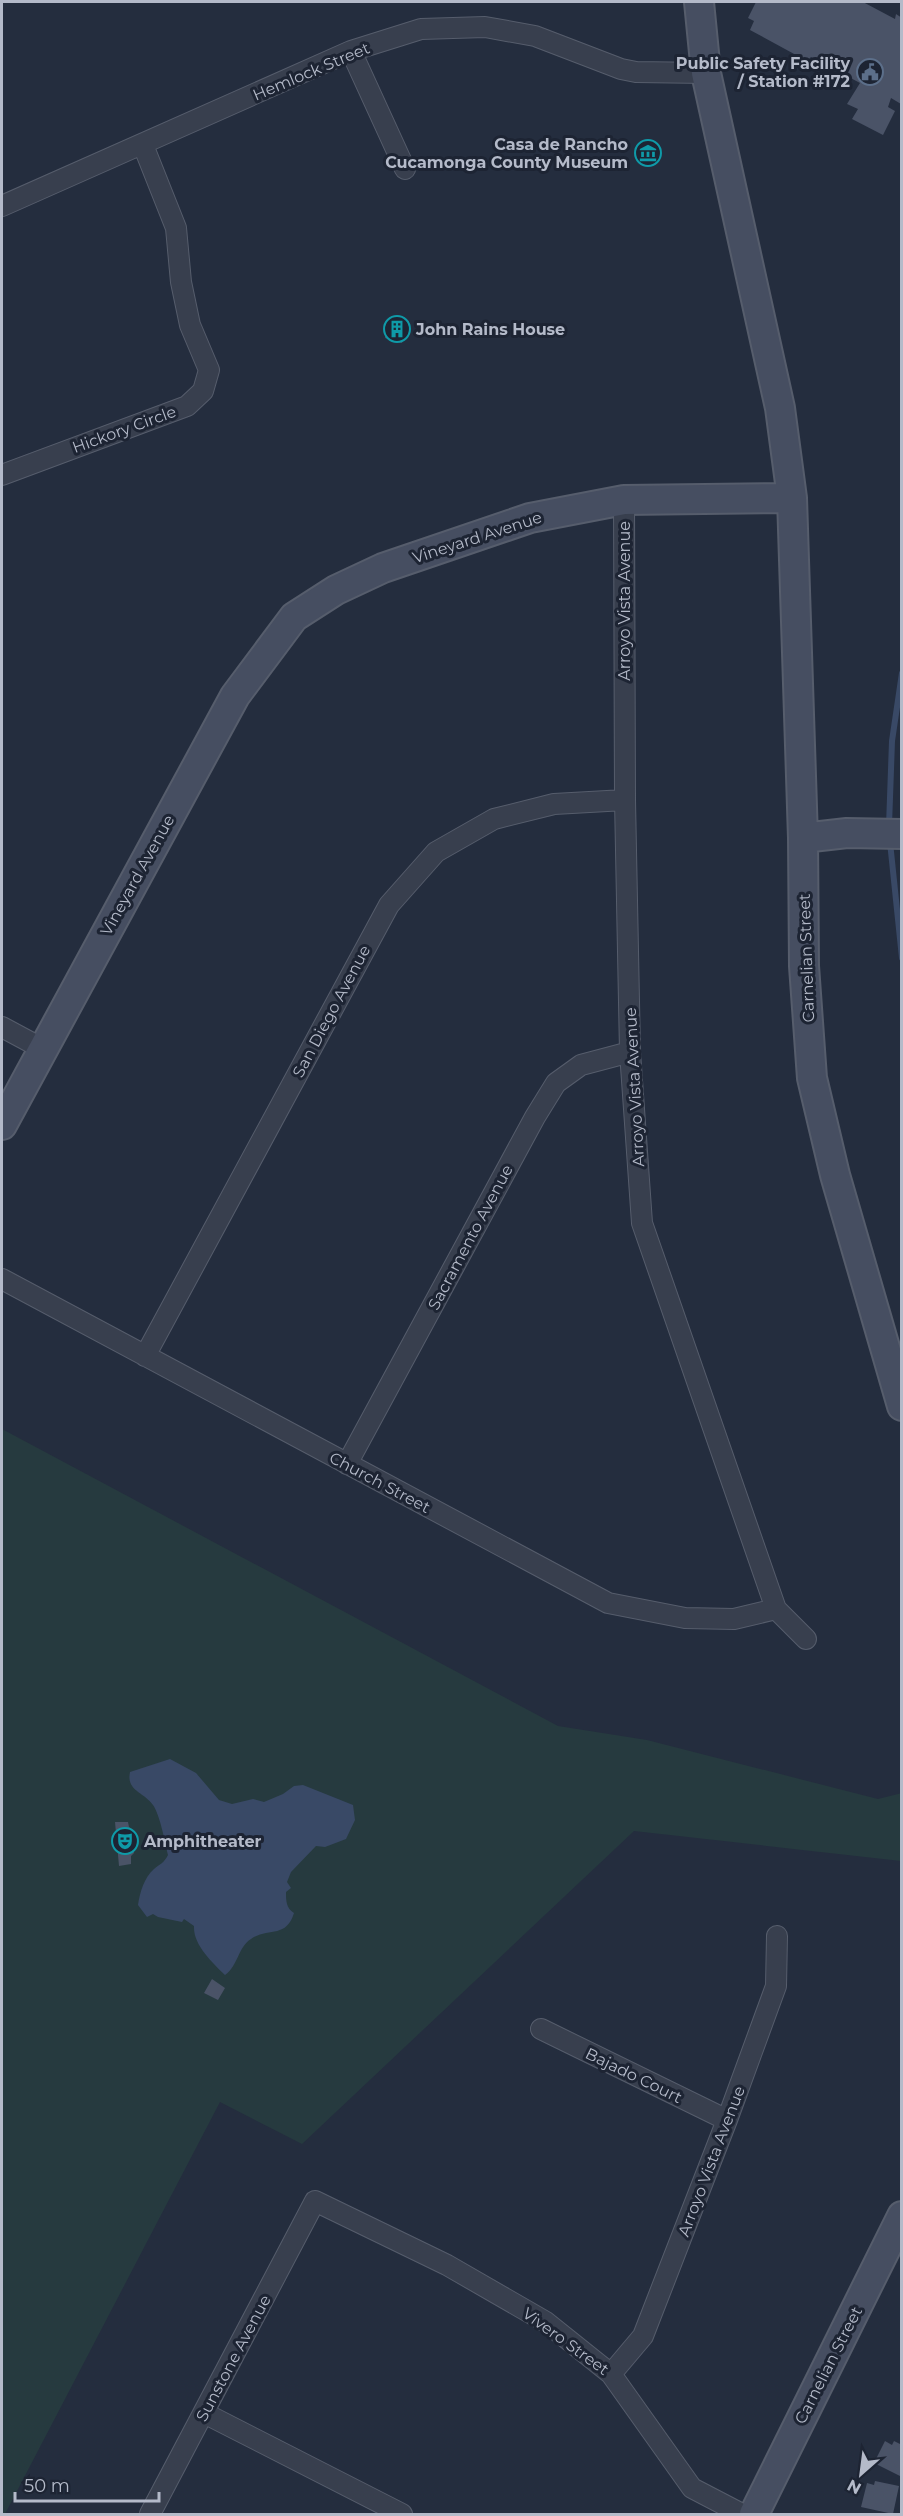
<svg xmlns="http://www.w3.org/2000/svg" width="903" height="2516" font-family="Montserrat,sans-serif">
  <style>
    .green { fill: #263a3f }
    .water { fill: #394966 }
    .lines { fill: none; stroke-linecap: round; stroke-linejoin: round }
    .stream { stroke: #394966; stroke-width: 6 }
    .building { fill: #4a5367 }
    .street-casing { stroke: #565d6c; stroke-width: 22 }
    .secondary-casing { stroke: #565d6c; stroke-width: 32 }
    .street { stroke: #383f4e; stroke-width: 20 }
    .secondary { stroke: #464e61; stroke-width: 28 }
    .labels { text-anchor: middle; stroke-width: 6; stroke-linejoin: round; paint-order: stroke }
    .poi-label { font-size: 16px; font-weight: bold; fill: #b4bac9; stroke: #1d2433; text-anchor: end }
    .street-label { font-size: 16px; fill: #b4bac9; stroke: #1d2433 }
  </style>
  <rect width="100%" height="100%" fill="#242d3e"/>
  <!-- green -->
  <path class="green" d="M2,1429L558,1726L647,1740L878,1799L902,1793L901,1861L634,1831L302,2144L220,2102L5,2514H2Z"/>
  <!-- water -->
  <path class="water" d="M170,1759L196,1773L219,1800L232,1804L253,1799L264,1802L283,1794L294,1786L303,1785L353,1805L355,1820L346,1839L325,1847L316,1846L291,1872L287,1882L291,1888L286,1892C286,1901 286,1908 294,1913C286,1939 268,1927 251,1939C238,1947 238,1966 225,1975C213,1963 193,1945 194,1926L184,1919L182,1922L158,1917L153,1914L147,1917L138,1905C140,1892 144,1878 154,1869C160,1864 164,1863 168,1855C165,1842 160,1815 153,1805C144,1792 126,1791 130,1772Z"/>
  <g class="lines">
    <!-- stream -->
    <path class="stream" d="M889,826L892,741L902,673
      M890,842L902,958"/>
  </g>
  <!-- building -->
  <path class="building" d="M756,2H863L895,19L896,14L902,18V102L901,104L891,98L888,107L895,111L883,135L852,119L858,109L847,104L860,83L811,57L807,61L750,30L754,21L748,18Z
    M392,316L409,321L402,343L385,338Z
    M115,1822H128L129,1827L132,1829L134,1853L131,1856V1864L119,1866Z
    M212,1979L225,1988L218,2000L204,1993Z
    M885,2441L892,2445L894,2441L902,2445V2477L874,2463Z
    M875,2481L899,2486L893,2514L861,2507L867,2483L874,2485Z"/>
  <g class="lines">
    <defs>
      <path id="street" d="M351,51L405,169
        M2,206L351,51L421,29L485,27L535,36L621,69L636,72L706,73
        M2,475L187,406L203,391L209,370L190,325L181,282L176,228L143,145
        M624,500L625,800L630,1052L642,1223L776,1609L806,1639
        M2,1027L43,1049
        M2,1279L608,1603L685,1618L734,1619L776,1609
        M145,1356L389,905L436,852L494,819L554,804L625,800
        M347,1464L535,1117L556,1083L581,1065L630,1052
        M541,2029L727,2120
        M611,2374L643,2336L727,2120L776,1986L777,1936
        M204,2413L402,2514
        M150,2514L315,2201L447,2265L546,2322L611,2374L692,2488L742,2514"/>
      <path id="secondary" d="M699,2L706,73L780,408L792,498L803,838L804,966L812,1078L835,1175L902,1406
        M803,838L847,833L902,834
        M2,1125L235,696L294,617L336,590L383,568L530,518L624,500L792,498
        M754,2514L902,2216"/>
    </defs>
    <!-- street casing -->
    <use href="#street" class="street-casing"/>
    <!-- secondary casing -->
    <use href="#secondary" class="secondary-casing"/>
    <!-- street -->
    <use href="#street" class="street"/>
    <!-- secondary -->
    <use href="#secondary" class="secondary"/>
  </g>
  <!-- icons -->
  <defs>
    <symbol id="civic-ring" viewBox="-11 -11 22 22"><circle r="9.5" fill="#1d2433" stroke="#5c6f8a" stroke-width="1.5"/><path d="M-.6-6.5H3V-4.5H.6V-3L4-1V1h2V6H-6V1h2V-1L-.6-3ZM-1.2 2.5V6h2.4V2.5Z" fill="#5c6f8a"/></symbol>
    <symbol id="museum-ring" viewBox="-11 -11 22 22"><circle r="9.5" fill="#1d2433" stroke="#0f9aa8" stroke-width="1.5"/><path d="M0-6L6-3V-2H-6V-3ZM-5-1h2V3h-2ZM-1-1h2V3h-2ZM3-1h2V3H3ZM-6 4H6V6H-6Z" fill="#0f9aa8"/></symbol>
    <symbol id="building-ring" viewBox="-11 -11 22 22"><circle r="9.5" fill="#1d2433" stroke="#0f9aa8" stroke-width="1.5"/><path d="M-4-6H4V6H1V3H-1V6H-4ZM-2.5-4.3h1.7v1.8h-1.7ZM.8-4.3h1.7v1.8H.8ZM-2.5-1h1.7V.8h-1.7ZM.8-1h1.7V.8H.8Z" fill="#0f9aa8"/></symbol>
    <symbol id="theatre-ring" viewBox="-11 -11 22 22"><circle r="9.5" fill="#1d2433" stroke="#0f9aa8" stroke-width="1.5"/><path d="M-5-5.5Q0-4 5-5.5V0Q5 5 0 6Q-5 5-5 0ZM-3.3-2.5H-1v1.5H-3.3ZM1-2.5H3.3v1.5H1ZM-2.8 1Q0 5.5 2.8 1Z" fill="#0f9aa8"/></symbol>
  </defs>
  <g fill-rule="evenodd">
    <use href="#civic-ring" x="855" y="57" width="30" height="30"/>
    <use href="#museum-ring" x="633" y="138" width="30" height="30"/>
    <use href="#building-ring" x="382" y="314" width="30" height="30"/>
    <use href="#theatre-ring" x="110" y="1826" width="30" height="30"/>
  </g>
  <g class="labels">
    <!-- poi labels -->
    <g class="poi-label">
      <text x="850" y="69">Public Safety Facility<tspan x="850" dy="18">/ Station #172</tspan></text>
      <text x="628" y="150">Casa de Rancho<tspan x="628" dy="18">Cucamonga County Museum</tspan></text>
      <text x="416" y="335" text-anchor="start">John Rains House</text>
      <text x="144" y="1847" text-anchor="start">Amphitheater</text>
    </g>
    <!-- street labels -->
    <g class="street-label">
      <text transform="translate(311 71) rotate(-23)" y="6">Hemlock Street</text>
      <text transform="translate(124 429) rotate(-20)" y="6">Hickory Circle</text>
      <text transform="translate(477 537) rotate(-18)" y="6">Vineyard Avenue</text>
      <text transform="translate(624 601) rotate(-90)" y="6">Arroyo Vista Avenue</text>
      <text transform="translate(137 875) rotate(-61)" y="6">Vineyard Avenue</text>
      <text transform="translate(806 958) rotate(-92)" y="6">Carnelian Street</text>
      <text transform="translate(331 1011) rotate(-62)" y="6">San Diego Avenue</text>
      <text transform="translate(634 1087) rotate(-93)" y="6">Arroyo Vista Avenue</text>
      <text transform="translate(470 1237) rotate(-62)" y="6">Sacramento Avenue</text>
      <text transform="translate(380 1482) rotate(28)" y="6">Church Street</text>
      <text transform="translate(634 2075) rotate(26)" y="6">Bajado Court</text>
      <text transform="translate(711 2161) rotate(-69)" y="6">Arroyo Vista Avenue</text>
      <text transform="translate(566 2341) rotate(36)" y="6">Vivero Street</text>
      <text transform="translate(233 2358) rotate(-62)" y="6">Sunstone Avenue</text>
      <text transform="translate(828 2365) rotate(-63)" y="6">Carnelian Street</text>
    </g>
  </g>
  <!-- border -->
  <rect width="903" height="2516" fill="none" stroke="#b4bac9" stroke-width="6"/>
  <!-- north arrow -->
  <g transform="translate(861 2474) rotate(208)" stroke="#1d2433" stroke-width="4.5" paint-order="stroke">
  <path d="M0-4.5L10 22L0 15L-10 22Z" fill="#b4bac9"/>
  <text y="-9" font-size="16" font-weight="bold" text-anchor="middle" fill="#b4bac9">N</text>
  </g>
  <!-- scale -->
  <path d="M15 2492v9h144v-9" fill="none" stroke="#b4bac9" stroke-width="3"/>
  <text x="24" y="2492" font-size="18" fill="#b4bac9" stroke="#1d2433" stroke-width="4.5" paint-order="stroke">50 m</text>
</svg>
